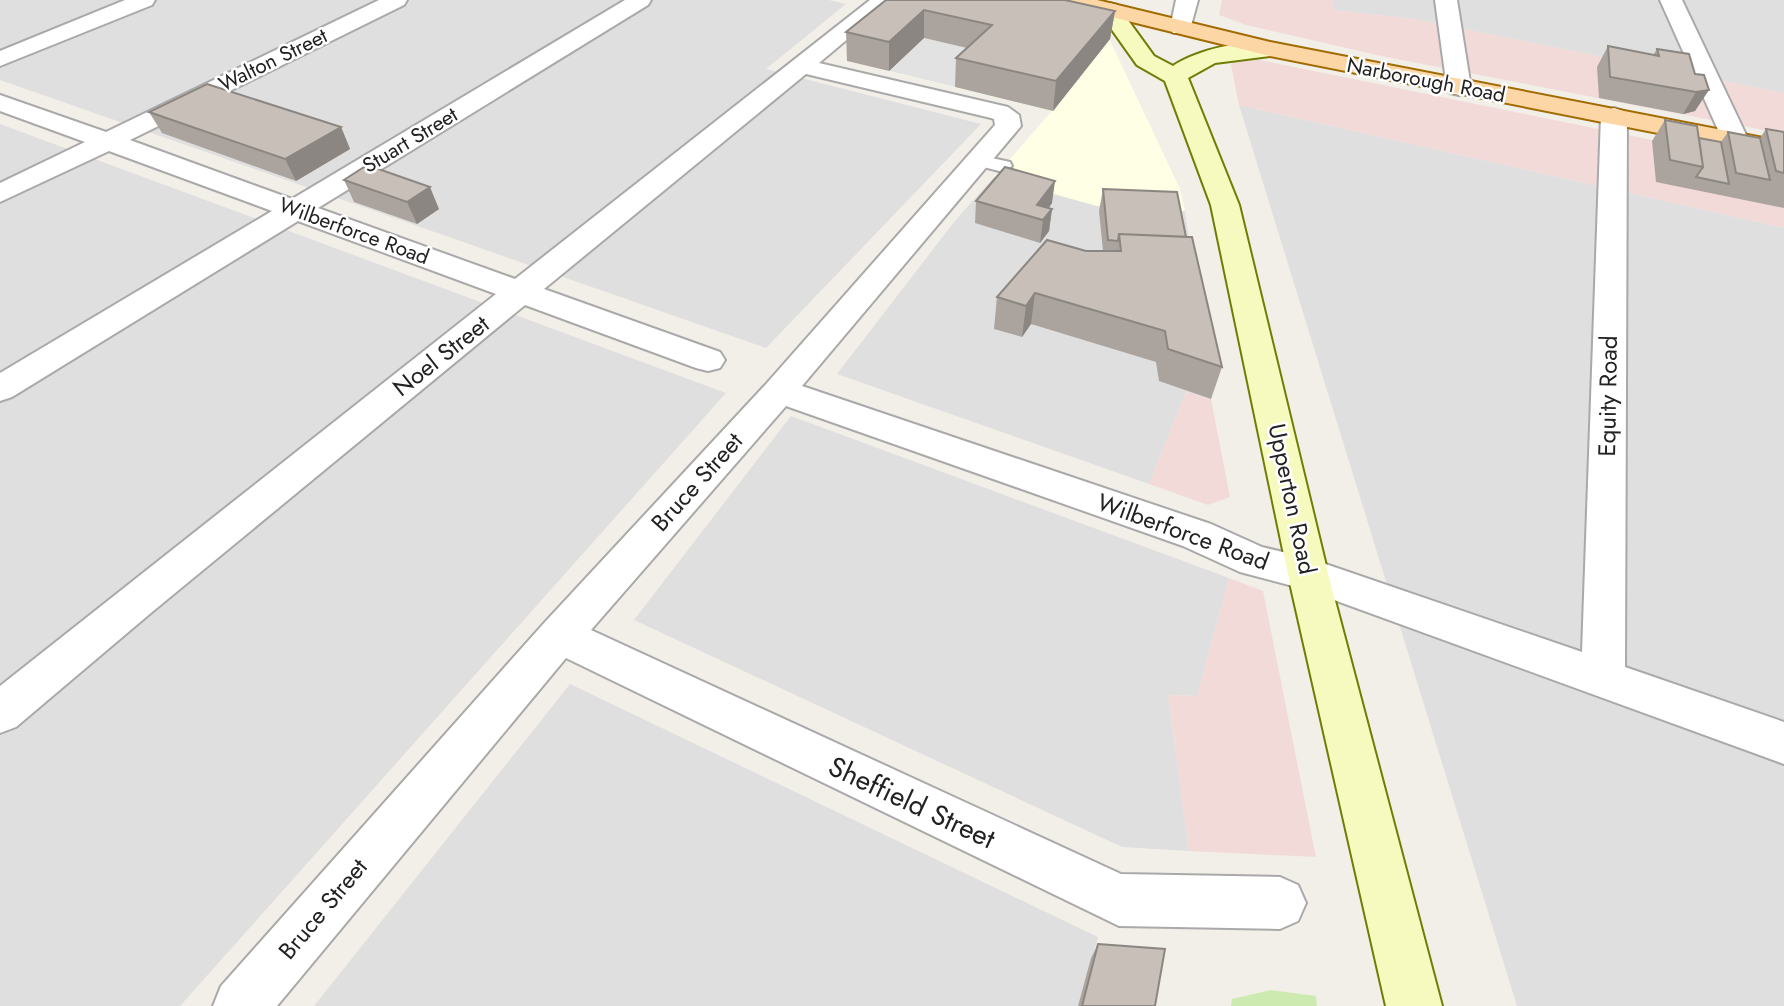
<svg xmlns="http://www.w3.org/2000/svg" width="1784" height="1006" font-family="Jost,sans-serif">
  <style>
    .residential { fill: #e0dfdf }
    .commercial { fill: #f2dad9 }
    .education { fill: #ffffe5 }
    .grass { fill: #cdebb0 }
    .parking { fill: #e2e2e2 }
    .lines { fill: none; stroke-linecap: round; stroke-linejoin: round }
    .lane-casing { stroke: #a9a9a9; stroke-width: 4 }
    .street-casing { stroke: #a9a9a9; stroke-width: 4 }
    .secondary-casing { stroke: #707d05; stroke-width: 4 }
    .primary-casing { stroke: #a06b00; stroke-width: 4 }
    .lane { fill: #fff; fill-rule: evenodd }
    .street { fill: #fff; fill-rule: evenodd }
    .secondary { fill: #f7fabf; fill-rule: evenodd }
    .primary { fill: #fcd6a4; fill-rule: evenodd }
    .wall { fill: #aba49e }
    .shaded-wall { fill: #8b8681 }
    .building { fill: #c7bfb8; stroke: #8b8681; stroke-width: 2 }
    .labels { text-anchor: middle; stroke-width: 5; stroke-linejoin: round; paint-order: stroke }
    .far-street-label { font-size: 21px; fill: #222; stroke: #fff }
    .street-label { font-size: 24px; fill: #222; stroke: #fff }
    .near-street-label { font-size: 28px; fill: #222; stroke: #fff }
  </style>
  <rect width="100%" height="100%" fill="#f2efe9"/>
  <!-- residential -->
  <path class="residential" d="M0,0H829L846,4L766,69L981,124L766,348L0,80Z
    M1333,0H1784V93L1413,19L1332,10Z
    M1239,105L1784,228V1006H1517Z
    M0,124L726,393L180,1006H0Z
    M994,177L1097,206L1185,211L1211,399L1186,392L1149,484L837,374L954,222Z
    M791,416L1229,578L1197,696L1168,695L1189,851L1122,847L634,620Z
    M570,684L1098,937L1080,1006H314Z"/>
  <!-- commercial -->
  <path class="commercial" d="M1222,0H1333V10L1413,19L1784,93V134L1386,57L1246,25L1219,15Z
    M1246,57L1784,167V228L1239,105L1231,65L1234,59Z
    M1186,392L1211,399L1230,497L1208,505L1149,484Z
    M1229,578L1263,591L1316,857L1189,851L1168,695L1197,696Z"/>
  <!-- education -->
  <path class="education" d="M913,0L1105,30L1180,189L1185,211L1097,206L994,177L1052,111L847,61V55Z"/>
  <!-- grass -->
  <path class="grass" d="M1271,990L1316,996L1317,1006H1231L1232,999Z"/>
  <!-- parking -->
  <path class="parking" d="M924,38L990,53L955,87L889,71Z"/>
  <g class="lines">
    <defs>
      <path id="lane" d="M978,155L1010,162L1012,166L1003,172L972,164L969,160Z"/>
      <path id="street" d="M125,0H155L152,5L0,66V51Z
        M379,0H407L404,5L130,140L292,199L625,0H651L648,5L318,208L515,279L870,0H894L819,63L1008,107L1019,115L1021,126L802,386L1211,524L1262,547L1308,558L1582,652L1601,116L1605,111L1614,108L1623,111L1627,116L1625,667L1784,722V764L1304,589L1240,572L1183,546L786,406L591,630L1121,874L1280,877L1298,885L1306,903L1298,921L1280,929L1119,926L566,658L277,1006H213L221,986L545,622L767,383L995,125L994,119L991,118L806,74L544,289L720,352L725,360L720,368L708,371L696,368L525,305L152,612L16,727L0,733V686L496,294L298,221L12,397L0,401V373L272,211L109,151L0,202V183L85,142L0,111V95L106,132Z
        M1176,0H1198L1189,33H1173L1170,28Z
        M1435,0H1457L1471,88L1468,93L1459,95L1450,93L1447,88Z
        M1660,0H1682L1749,141L1745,147L1736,149L1727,147L1723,141Z"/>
      <path id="secondary" d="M1109,3L1117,5L1154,56L1173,66C1196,50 1251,37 1278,44L1282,49L1278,54L1270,56L1215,63L1188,78L1239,205L1328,574L1442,1006H1386L1288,574L1211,205L1165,81L1137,65L1098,10L1101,5Z"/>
      <path id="primary" d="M1060,0H1097L1270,42L1784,142V158L1270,56L1063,5Z"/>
    </defs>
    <!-- lane casing -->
    <use href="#lane" class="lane-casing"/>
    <!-- street casing -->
    <use href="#street" class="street-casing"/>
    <!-- secondary casing -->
    <use href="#secondary" class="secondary-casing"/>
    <!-- primary casing -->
    <use href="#primary" class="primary-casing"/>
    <!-- lane -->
    <use href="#lane" class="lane"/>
    <!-- street -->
    <use href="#street" class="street"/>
    <!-- secondary -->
    <use href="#secondary" class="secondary"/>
    <!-- primary -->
    <use href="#primary" class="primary"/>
  </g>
  <!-- wall -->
  <path class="wall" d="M886,0L1115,11L1110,39L1053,111L955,87L956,58L967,48L924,38L889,71L847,61L846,32Z
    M1608,46L1653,55L1657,49L1695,74L1704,75L1695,111L1683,114L1599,98L1597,67Z
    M149,112L341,127L350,149L296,181L162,133Z
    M1665,120L1699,138L1721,142L1728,132L1760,138L1766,129L1784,132V208L1656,182L1652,141Z
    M344,180L439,209L417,224L354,202Z
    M1103,189L1186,237L1222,367L1211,399L1159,381L1156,362L1031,324L1022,337L994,329L997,297L1086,251H1103L1099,211Z
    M976,201L1052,203L1049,208L1052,209L1049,231L1040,243L975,223Z
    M1098,944L1155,1006H1078L1091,958Z"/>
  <!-- shaded-wall -->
  <path class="shaded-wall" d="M924,10V38L889,71V42Z
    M1115,11L1110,39L1053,111L1056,81Z
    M1709,90L1695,111L1683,114L1696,92Z
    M341,127L350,149L296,181L285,159Z
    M1055,181L1052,203L1040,219L1037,205Z
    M430,187L439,209L417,224L407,202Z
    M1052,209L1049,231L1040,243L1043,220Z
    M1035,293L1031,324L1022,337L1026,306Z"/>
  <!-- building -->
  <path class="building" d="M886,0H1065L1115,11L1056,81L956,58L992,25L924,10L889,42L846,32Z
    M1608,46L1659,56L1657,49L1689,54L1695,74L1704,75L1709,90L1696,92L1610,77Z
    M207,84L341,127L285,159L149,112Z
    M1665,120L1697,126L1703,167L1670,160Z
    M1766,129L1784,132V173L1776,171Z
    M1728,132L1760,138L1770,180L1736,173Z
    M1699,138L1721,142L1729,184L1696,177L1703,167Z
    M367,165L430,187L407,202L344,180Z
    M1005,167L1055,181L1037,205L1052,209L1043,220L976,201Z
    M1103,189L1177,192L1186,237L1119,234L1118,241L1108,240Z
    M1119,234L1192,237L1222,367L1168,349L1165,331L1035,293L1026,306L997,297L1047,240L1086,251H1121Z
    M1098,944L1165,949L1155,1006H1082Z"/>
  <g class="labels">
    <!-- far-street labels -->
    <g class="far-street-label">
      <text transform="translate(273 60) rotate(-26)" y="7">Walton Street</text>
      <text transform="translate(1426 80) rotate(11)" y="7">Narborough Road</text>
      <text transform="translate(410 140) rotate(-31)" y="7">Stuart Street</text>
      <text transform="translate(354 231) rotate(20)" y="7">Wilberforce Road</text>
    </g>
    <!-- street labels -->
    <g class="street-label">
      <text transform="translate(441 356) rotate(-38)" y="8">Noel Street</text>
      <text transform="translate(1608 396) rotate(-89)" y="8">Equity Road</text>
      <text transform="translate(697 482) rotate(-48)" y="8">Bruce Street</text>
      <text transform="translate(1292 499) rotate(78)" y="8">Upperton Road</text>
      <text transform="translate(1183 532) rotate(20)" y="8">Wilberforce Road</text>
      <text transform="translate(323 909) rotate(-50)" y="8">Bruce Street</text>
    </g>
    <!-- near-street labels -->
    <g class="near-street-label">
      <text transform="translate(912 802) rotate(25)" y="10">Sheffield Street</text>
    </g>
  </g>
</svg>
